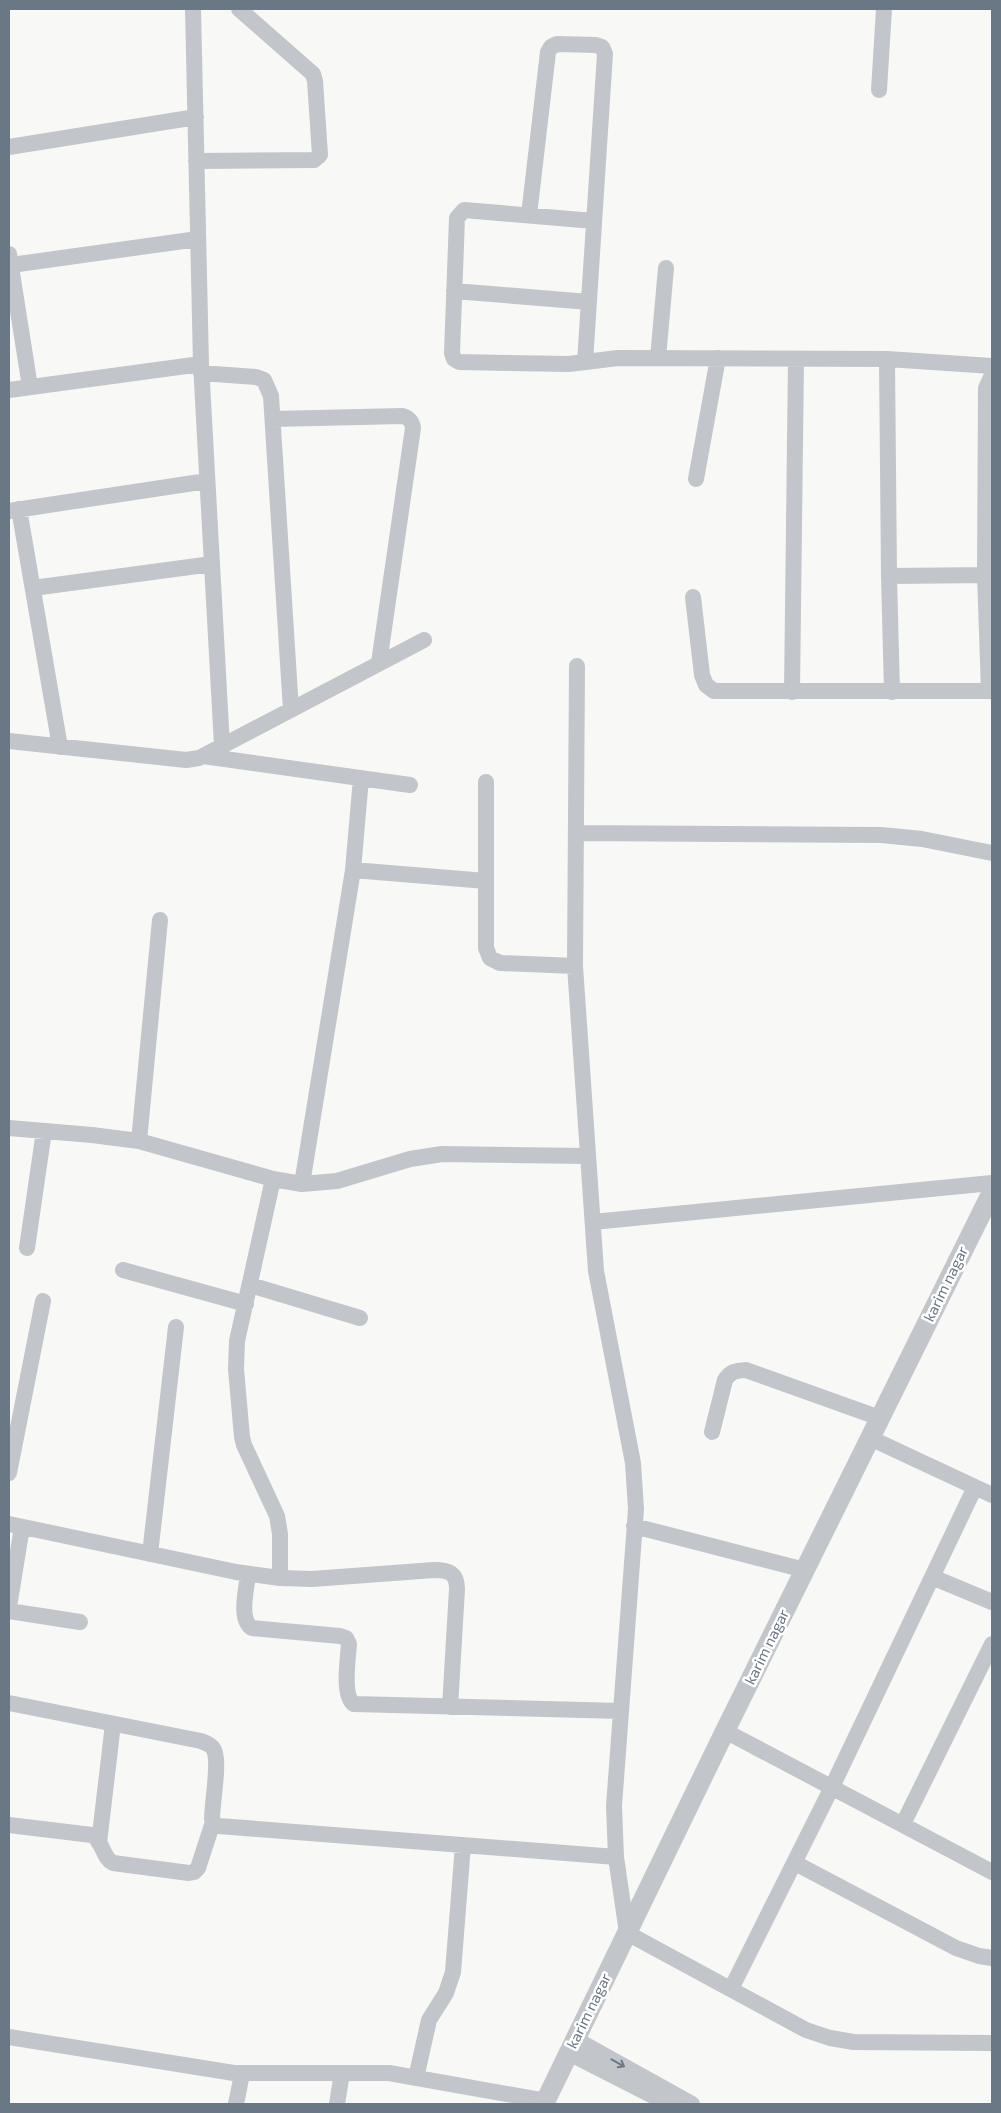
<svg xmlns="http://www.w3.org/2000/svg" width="1001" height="2113" font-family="'Exo 2',sans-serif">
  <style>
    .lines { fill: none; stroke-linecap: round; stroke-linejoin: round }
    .minor { stroke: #c2c5c9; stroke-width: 16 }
    .tertiary { stroke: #c2c5c9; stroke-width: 20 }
    .oneway { stroke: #6a7784 }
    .labels { text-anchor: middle; stroke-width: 5; stroke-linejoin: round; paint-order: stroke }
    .street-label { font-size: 15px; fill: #6a7784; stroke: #fff }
  </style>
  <rect width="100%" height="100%" fill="#f8f8f6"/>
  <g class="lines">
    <!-- minor -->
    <path class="minor" d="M193,9L201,364L222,746
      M879,90L884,9
      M9,147L196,117
      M196,161L314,160L320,155L315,81L313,74L239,9
      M529,215L548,52L551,47L557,44L596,45L602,47L605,54L585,362
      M594,221L464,210L457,218L452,353L454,359L459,362L569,364L618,358L887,359L992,366
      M9,254L30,387
      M11,265L198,239
      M454,291L589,302
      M658,358L666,268
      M887,359L889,576L892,692
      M201,373L256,377L264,380L271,396L291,710
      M9,390L201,364
      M273,419L403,416C409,418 412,421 413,428L379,663
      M696,479L718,358
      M19,509L60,747
      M9,511L207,481
      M889,576L992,575
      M33,588L212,564
      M693,597L702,675L706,685L714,691H992
      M577,666L575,966L596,1271L633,1463L636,1509L614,1806L616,1857L627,1933L806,2030L830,2038L854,2042L992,2043
      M989,691L985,575L986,388L992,375
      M792,692L796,359
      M9,741L186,760L199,758L222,746L424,640
      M203,756L410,785
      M486,782V948L490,958L500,963L575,966
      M576,833L881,835L922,839L992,853
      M353,870L486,881
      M9,1128L92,1135L139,1141L273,1179L302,1184L337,1181L410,1159L442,1154L588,1156
      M139,1141L160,920
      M273,1179L237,1341L236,1369L242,1437L244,1445L277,1516L280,1534V1578
      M302,1184L353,870L361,778
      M593,1222L992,1183
      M27,1248L44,1131
      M123,1270L246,1304
      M250,1285L360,1318
      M712,1432L725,1380C731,1371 736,1371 746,1370L880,1418
      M870,1438L992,1495
      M9,1473L43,1301
      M9,1524L236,1572L280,1578L312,1579L434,1570C449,1570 457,1573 457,1589L450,1707
      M634,1526L805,1570
      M150,1554L176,1327
      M248,1574C247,1588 238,1619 252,1628L340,1636L346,1638L349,1644C348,1659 342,1696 354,1704L621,1711
      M932,1577L992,1602
      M9,1607L22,1527
      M9,1611L80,1622
      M9,1703L201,1741C206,1743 212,1745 214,1750C220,1762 212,1803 212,1819L215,1825L219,1826L616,1857
      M725,1731L992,1872
      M903,1824L992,1644
      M9,1825L92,1835C103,1841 102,1857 113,1863L189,1873L194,1872L198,1868L213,1822
      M99,1843L113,1724
      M795,1863L956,1948L979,1956L992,1958
      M731,1989L832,1787L975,1487
      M9,2037L234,2073H389L546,2101
      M575,2039L692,2104
      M569,2053L669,2104
      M416,2078L429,2020L446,1993L453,1972L463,1845
      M236,2104L242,2074
      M337,2104L342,2073"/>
    <!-- tertiary -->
    <path class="tertiary" d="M544,2104L725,1731L992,1192"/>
  </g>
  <!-- one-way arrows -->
  <defs><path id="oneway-shaft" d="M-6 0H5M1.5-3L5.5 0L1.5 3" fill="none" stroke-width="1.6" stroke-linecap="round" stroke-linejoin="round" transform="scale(1.25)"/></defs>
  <use class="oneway" href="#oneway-shaft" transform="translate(618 2063) rotate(29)"/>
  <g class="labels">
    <!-- street labels -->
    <g class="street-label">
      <text transform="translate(946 1284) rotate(-64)" y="5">karim nagar</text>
      <text transform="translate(767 1647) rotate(-64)" y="5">karim nagar</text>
      <text transform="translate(589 2011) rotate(-64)" y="5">karim nagar</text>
    </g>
  </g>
  <!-- border -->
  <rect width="1001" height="2113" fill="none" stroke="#6a7784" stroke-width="20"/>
</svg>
